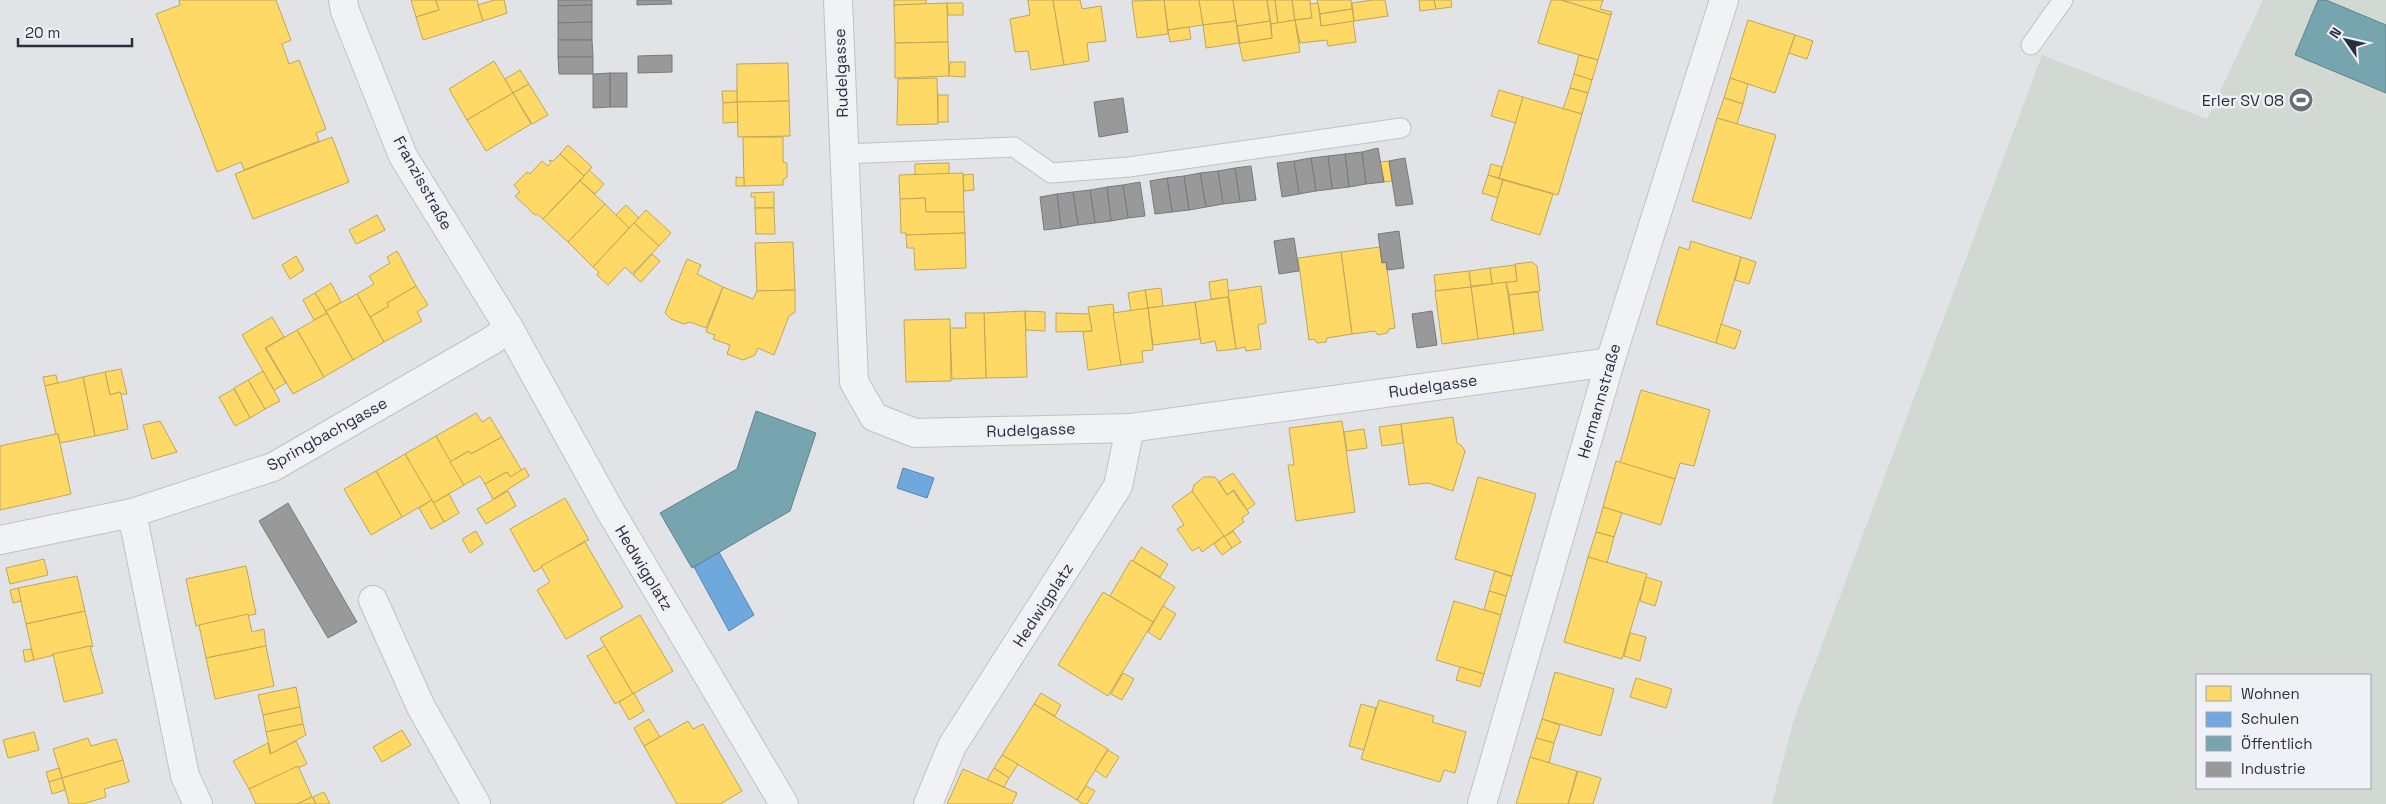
<svg xmlns="http://www.w3.org/2000/svg" width="2386" height="804" viewBox="0 0 2386 804" font-family="'Space Grotesk',sans-serif">
<style>
.green{fill:#d2d9d2;fill-rule:evenodd}
.homes{fill:#ffd966;stroke:#bfa65a}
.schools{fill:#6fa8dc;stroke:#5a84ad}
.public{fill:#76a5af;stroke:#5f828d}
.industry{fill:#999;stroke:#78797e}
.lines{fill:none;stroke-linecap:round;stroke-linejoin:round}
.lane-casing{stroke:#c0c1c4;stroke-width:21}
.street-casing{stroke:#c0c1c4;stroke-width:30}
.lane{stroke:#f1f2f4;stroke-width:19}
.street{stroke:#f1f2f4;stroke-width:28}
.labels{text-anchor:middle;dominant-baseline:central;stroke-width:5;stroke-linejoin:round;paint-order:stroke}
.street-label{font-size:16px;fill:#2a2f3f;stroke:#f0f1f6}
.poi-label{font-size:16px;fill:#2a2f3f;stroke:#f0f1f6;text-anchor:end}
</style>
<rect width="100%" height="100%" fill="#e2e3e6"/>
<!-- green -->
<path class="green" d="M2263,0H2386V804H1772L1793,722L2042,55L2207,119ZM2197,675H2370V788H2197Z"/>
<!-- homes -->
<g class="homes">
<polygon points="179,0 276,0 291,40 282,44 289,64 299,60 326,129 316,133 319,141 244,170 241,162 217,172 156,14 180,5"/>
<polygon points="411,0 436,0 439,10 416,17"/>
<polygon points="436,0 477,0 483,21 423,40 416,17 439,10"/>
<polygon points="494,0 504,0 507,13 483,21 478,5"/>
<polygon points="894,0 926,0 926,4 894,5"/>
<polygon points="1028,0 1053,0 1064,65 1031,70 1028,51 1015,52 1010,19 1030,15"/>
<polygon points="1053,0 1080,0 1082,9 1101,6 1106,41 1087,43 1089,61 1064,65"/>
<polygon points="1164,0 1199,0 1203,25 1168,30"/>
<polygon points="1164,0 1168,34 1137,38 1132,1"/>
<polygon points="1199,0 1233,0 1236,21 1203,25"/>
<polygon points="1233,0 1267,0 1270,21 1237,26"/>
<polygon points="1267,0 1275,0 1278,23 1271,24"/>
<polygon points="1275,0 1292,0 1295,20 1278,23"/>
<polygon points="1292,0 1310,0 1312,18 1295,20"/>
<polygon points="1317,0 1351,0 1352,9 1320,14"/>
<polygon points="1373,0 1385,0 1388,16 1354,21 1352,3"/>
<polygon points="1419,0 1434,0 1436,9 1420,11"/>
<polygon points="1434,0 1451,0 1452,7 1436,9"/>
<polygon points="1551,0 1561,0 1611,15 1598,60 1538,43"/>
<polygon points="1561,0 1603,0 1600,9 1612,12 1611,15"/>
<polygon points="947,3 948,42 895,43 894,5"/>
<polygon points="947,3 963,3 963,15 948,15"/>
<polygon points="1318,3 1321,26 1353,21 1356,42 1328,46 1327,40 1300,43 1295,20 1312,18 1310,4"/>
<polygon points="1352,9 1354,21 1321,26 1320,14"/>
<polygon points="1295,20 1300,52 1243,61 1239,43 1272,38 1271,24"/>
<polygon points="1748,20 1795,35 1775,93 1730,78"/>
<polygon points="1236,21 1239,43 1206,48 1203,25"/>
<polygon points="1270,21 1272,38 1240,43 1237,26"/>
<polygon points="1189,27 1191,39 1170,42 1168,30"/>
<polygon points="1795,35 1813,41 1807,59 1789,53"/>
<polygon points="948,42 949,76 895,78 895,43"/>
<polygon points="1579,55 1598,60 1592,80 1574,74"/>
<polygon points="494,61 513,93 467,120 449,89"/>
<polygon points="950,62 965,62 965,77 949,76"/>
<polygon points="788,63 789,101 737,102 737,64"/>
<polygon points="520,70 529,84 513,93 505,79"/>
<polygon points="1574,74 1592,80 1588,93 1570,88"/>
<polygon points="937,78 938,124 897,125 898,79"/>
<polygon points="1730,78 1748,84 1743,104 1724,98"/>
<polygon points="529,84 548,115 532,124 513,93"/>
<polygon points="1570,88 1588,93 1582,114 1563,109"/>
<polygon points="1499,90 1523,97 1516,123 1491,116"/>
<polygon points="722,91 737,91 737,102 723,103"/>
<polygon points="513,93 531,124 486,151 467,120"/>
<rect x="938" y="95" width="10" height="27"/>
<polygon points="1523,97 1582,114 1558,195 1499,178"/>
<polygon points="1724,98 1743,104 1737,124 1717,118"/>
<polygon points="789,101 790,136 738,137 737,102"/>
<polygon points="737,102 738,122 723,123 723,103"/>
<polygon points="1717,118 1776,135 1751,219 1692,201"/>
<polygon points="332,137 349,182 253,219 235,174"/>
<polygon points="743,137 783,137 783,162 787,163 787,177 783,180 783,185 744,186"/>
<polygon points="568,145 592,167 584,176 560,154"/>
<polygon points="560,154 584,176 543,219 537,214 535,215 515,196 520,192 514,185 527,172 530,174 542,161 548,166 551,163 549,160 553,161"/>
<polygon points="1389,161 1392,181 1384,182 1380,162"/>
<polygon points="949,163 949,174 915,175 915,164"/>
<polygon points="1491,164 1502,167 1499,178 1488,175"/>
<polygon points="589,170 604,184 595,194 580,181"/>
<polygon points="963,173 964,212 926,212 925,198 900,199 899,175"/>
<polygon points="973,174 974,190 964,191 963,175"/>
<polygon points="1488,175 1503,180 1498,198 1482,193"/>
<polygon points="736,177 744,178 744,186 736,186"/>
<polygon points="1503,180 1553,194 1540,235 1491,220"/>
<polygon points="580,181 605,204 568,242 543,219"/>
<polygon points="774,192 774,208 755,208 755,197 751,197 751,193"/>
<polygon points="925,198 926,212 964,212 965,233 906,235 906,233 901,233 900,199"/>
<polygon points="605,204 629,228 593,267 568,242"/>
<polygon points="626,205 639,218 629,228 616,215"/>
<polygon points="755,208 774,208 775,234 756,234"/>
<polygon points="646,210 671,233 659,246 634,223"/>
<polygon points="377,215 385,230 356,244 349,230"/>
<polygon points="634,223 659,246 632,274 625,267 608,285 597,275 599,272 593,267"/>
<polygon points="965,233 966,268 915,270 914,248 907,248 906,235"/>
<polygon points="1691,241 1741,257 1716,343 1656,324 1679,247 1689,250"/>
<polygon points="793,242 795,290 757,291 755,243"/>
<polygon points="1380,247 1382,263 1386,262 1395,328 1389,329 1387,333 1378,335 1375,331 1352,334 1341,252"/>
<polygon points="397,251 416,286 387,303 389,306 370,317 357,294 374,284 369,276 390,263 387,257"/>
<polygon points="1341,252 1352,334 1327,338 1326,342 1317,343 1314,339 1309,340 1298,258"/>
<polygon points="652,254 660,261 641,282 633,275"/>
<polygon points="296,256 304,270 290,279 282,265"/>
<polygon points="1741,257 1756,262 1749,284 1735,280"/>
<polygon points="687,259 701,265 697,274 723,287 706,328 690,322 684,324 671,319 665,313"/>
<polygon points="1532,262 1537,266 1540,291 1509,295 1506,282 1517,281 1515,264"/>
<polygon points="1515,265 1517,281 1492,284 1490,268"/>
<polygon points="1490,268 1492,284 1471,286 1469,271"/>
<polygon points="1469,271 1471,287 1436,291 1434,275"/>
<polygon points="1227,279 1229,297 1211,299 1209,282"/>
<polygon points="1506,282 1514,334 1478,339 1471,287"/>
<polygon points="331,283 341,302 326,311 315,293"/>
<polygon points="416,286 428,305 417,312 422,321 384,342 370,317 389,306 387,303"/>
<polygon points="1261,286 1266,323 1258,325 1261,349 1246,351 1245,347 1236,349 1228,291"/>
<polygon points="723,287 753,299 757,291 795,290 795,312 789,316 774,355 758,348 755,355 743,360 727,354 730,345 713,339 715,335 706,332"/>
<polygon points="1471,287 1478,339 1442,344 1435,291"/>
<polygon points="1161,288 1163,306 1148,308 1145,290"/>
<polygon points="1145,290 1148,308 1131,311 1128,293"/>
<polygon points="1538,292 1543,330 1514,334 1509,295"/>
<polygon points="315,293 327,313 314,320 303,300"/>
<polygon points="357,294 384,342 353,360 326,311"/>
<polygon points="1228,297 1236,349 1217,351 1215,341 1201,344 1195,302"/>
<polygon points="1195,302 1200,339 1153,345 1148,308"/>
<polygon points="1113,304 1121,365 1088,370 1083,332 1092,331 1088,307"/>
<polygon points="1148,308 1153,350 1142,351 1143,362 1121,365 1113,313"/>
<polygon points="1025,311 1027,377 986,378 984,313"/>
<polygon points="1025,311 1045,312 1045,331 1026,330"/>
<polygon points="327,313 353,360 324,377 297,330"/>
<polygon points="965,313 984,313 986,378 952,379 950,328 966,328"/>
<polygon points="1056,313 1089,314 1092,331 1056,332"/>
<polygon points="272,317 284,337 265,348 286,383 274,390 242,335"/>
<polygon points="950,319 951,381 906,382 904,320"/>
<polygon points="1721,324 1741,331 1735,349 1716,343"/>
<polygon points="297,330 324,377 293,394 266,348"/>
<polygon points="121,369 127,394 121,394 120,392 110,395 105,372"/>
<polygon points="263,371 280,401 265,409 248,380"/>
<polygon points="105,372 110,395 120,392 121,394 128,429 95,436 83,377"/>
<polygon points="56,375 58,383 45,386 43,377"/>
<polygon points="83,377 95,436 60,443 58,434 56,434 45,386"/>
<polygon points="248,380 265,409 250,418 234,388"/>
<polygon points="234,389 250,418 235,426 219,397"/>
<polygon points="1641,390 1710,410 1694,466 1680,463 1675,479 1620,463"/>
<polygon points="476,413 482,422 490,417 502,437 471,454 469,451 450,462 436,436"/>
<polygon points="1453,417 1457,443 1462,446 1465,451 1453,491 1428,483 1409,485 1401,424"/>
<polygon points="160,421 177,452 152,459 143,425"/>
<polygon points="1342,421 1355,512 1296,521 1288,465 1294,465 1289,428"/>
<polygon points="1401,424 1403,443 1382,446 1379,427"/>
<polygon points="1364,429 1367,448 1347,451 1344,432"/>
<polygon points="56,434 58,434 71,494 0,510 0,446"/>
<polygon points="436,436 464,485 433,503 405,454"/>
<polygon points="502,437 522,471 510,477 507,472 485,484 480,476 464,485 450,462 469,451 471,454"/>
<polygon points="405,454 432,500 402,517 376,471"/>
<polygon points="1616,461 1675,479 1661,525 1603,507"/>
<polygon points="525,468 529,476 493,499 485,484 507,472 510,477"/>
<polygon points="376,471 402,517 371,535 344,489"/>
<polygon points="1233,473 1255,504 1247,510 1234,490 1227,495 1219,482"/>
<polygon points="1204,477 1215,477 1227,495 1233,491 1249,513 1242,518 1244,522 1224,537 1192,491 1194,485"/>
<polygon points="1478,477 1536,494 1512,576 1455,559"/>
<polygon points="508,491 516,506 486,524 477,509"/>
<polygon points="1192,491 1224,536 1202,552 1199,547 1192,551 1177,529 1184,525 1172,506"/>
<polygon points="449,494 459,513 444,522 433,503"/>
<polygon points="565,498 589,540 585,541 534,572 510,529"/>
<polygon points="432,500 444,522 431,529 419,508"/>
<polygon points="1603,507 1622,513 1614,537 1596,532"/>
<polygon points="476,531 483,544 470,553 462,539"/>
<polygon points="1233,531 1241,542 1232,548 1224,537"/>
<polygon points="1596,532 1614,537 1607,563 1588,557"/>
<polygon points="1224,536 1232,548 1222,555 1214,544"/>
<polygon points="585,542 623,607 566,639 537,590 550,582 541,566"/>
<polygon points="1141,547 1168,564 1160,577 1133,561"/>
<polygon points="1588,557 1647,574 1622,659 1564,642"/>
<polygon points="44,559 48,575 10,584 6,568"/>
<polygon points="1131,560 1175,587 1153,622 1110,596"/>
<polygon points="246,566 256,614 196,626 186,579"/>
<polygon points="1495,571 1512,577 1506,596 1489,591"/>
<polygon points="77,576 85,611 26,624 18,588"/>
<polygon points="1646,577 1662,582 1655,606 1640,601"/>
<polygon points="18,588 21,601 13,603 10,590"/>
<polygon points="1489,591 1506,596 1501,615 1484,610"/>
<polygon points="1103,592 1153,622 1108,696 1058,665"/>
<polygon points="1454,601 1501,615 1484,674 1436,660"/>
<polygon points="1163,606 1176,614 1160,640 1148,632"/>
<polygon points="85,611 93,647 90,646 34,660 26,624"/>
<polygon points="248,614 252,632 264,629 266,646 206,658 199,625"/>
<polygon points="640,615 673,671 633,694 600,638"/>
<polygon points="1630,633 1646,637 1640,661 1624,656"/>
<polygon points="90,646 103,693 64,702 53,654"/>
<polygon points="266,646 274,686 215,699 206,658"/>
<polygon points="605,646 633,694 615,704 587,656"/>
<polygon points="31,649 34,660 25,662 23,650"/>
<polygon points="1460,667 1484,674 1480,687 1456,680"/>
<polygon points="1555,672 1614,689 1601,736 1542,719"/>
<polygon points="1123,673 1134,679 1122,700 1111,694"/>
<polygon points="1636,678 1672,689 1666,708 1630,697"/>
<polygon points="296,687 300,707 263,715 258,695"/>
<polygon points="634,693 644,711 629,720 619,702"/>
<polygon points="1041,693 1061,705 1055,716 1034,704"/>
<polygon points="1379,700 1434,716 1432,722 1466,732 1455,773 1444,770 1440,782 1361,759"/>
<polygon points="1034,704 1108,749 1077,800 1002,755"/>
<polygon points="1361,704 1376,708 1364,750 1349,746"/>
<polygon points="300,707 303,724 266,732 263,715"/>
<polygon points="649,719 660,737 644,746 634,728"/>
<polygon points="1542,719 1560,725 1554,743 1536,738"/>
<polygon points="688,721 693,729 703,724 742,791 720,804 677,804 644,746"/>
<polygon points="303,724 306,735 271,754 266,732"/>
<polygon points="402,730 411,745 382,762 373,747"/>
<polygon points="34,732 39,750 8,758 3,740"/>
<polygon points="88,738 91,746 116,739 123,760 62,778 53,749"/>
<polygon points="1536,738 1554,743 1549,763 1530,757"/>
<polygon points="296,741 307,764 249,789 233,761 268,743 270,754"/>
<polygon points="1108,750 1119,757 1106,778 1095,770"/>
<polygon points="1002,755 1018,764 1009,778 994,768"/>
<polygon points="1530,757 1577,771 1568,804 1516,804"/>
<polygon points="123,760 129,782 104,789 106,797 83,804 69,804 62,778"/>
<polygon points="298,766 312,797 297,804 256,804 249,789"/>
<polygon points="59,768 62,778 49,782 46,772"/>
<polygon points="994,768 1009,778 1004,787 987,780"/>
<polygon points="963,769 1017,793 1012,804 947,804"/>
<polygon points="1578,771 1601,778 1593,804 1568,804"/>
<polygon points="62,778 65,790 52,794 49,782"/>
<polygon points="1086,786 1095,791 1087,804 1083,804 1077,800"/>
<polygon points="324,792 330,804 316,804 313,797"/>
<polygon points="312,797 316,804 297,804"/>
</g>
<!-- schools -->
<g class="schools">
<polygon points="903,468 934,478 927,498 897,488"/>
<polygon points="719,552 754,615 729,631 694,567"/>
</g>
<!-- public -->
<g class="public">
<polygon points="2318,0 2326,0 2386,25 2386,93 2295,55"/>
<polygon points="756,411 816,433 790,511 692,568 660,513 737,469"/>
</g>
<!-- industry -->
<g class="industry">
<polygon points="558,0 592,0 592,5 558,6"/>
<polygon points="637,0 671,0 672,4 637,5"/>
<polygon points="592,5 592,22 558,23 558,6"/>
<polygon points="592,22 592,40 558,40 558,23"/>
<polygon points="558,40 592,40 593,57 558,57"/>
<polygon points="672,55 672,72 638,73 638,56"/>
<polygon points="558,57 593,57 593,74 559,74"/>
<rect x="610" y="73" width="17" height="34"/>
<polygon points="610,73 610,107 593,108 593,74"/>
<polygon points="1123,98 1128,132 1099,137 1094,102"/>
<polygon points="1378,148 1384,182 1366,184 1362,152"/>
<polygon points="1362,152 1366,184 1349,187 1345,154"/>
<polygon points="1345,154 1349,187 1332,189 1328,156"/>
<polygon points="1328,156 1332,189 1316,191 1311,158"/>
<polygon points="1311,158 1316,191 1299,194 1294,161"/>
<polygon points="1405,158 1413,204 1396,206 1389,161"/>
<polygon points="1294,161 1299,194 1282,197 1277,163"/>
<polygon points="1251,166 1256,200 1240,202 1235,168"/>
<polygon points="1235,168 1240,202 1223,204 1218,171"/>
<polygon points="1218,171 1223,204 1206,207 1200,173"/>
<polygon points="1200,173 1206,207 1189,210 1184,176"/>
<polygon points="1184,176 1189,210 1172,212 1167,178"/>
<polygon points="1167,178 1172,212 1155,214 1150,181"/>
<polygon points="1140,182 1145,216 1128,218 1123,185"/>
<polygon points="1123,185 1128,218 1111,221 1107,187"/>
<polygon points="1107,187 1111,221 1095,223 1090,190"/>
<polygon points="1090,190 1095,223 1078,225 1073,192"/>
<polygon points="1073,192 1078,225 1061,228 1057,194"/>
<polygon points="1057,194 1061,228 1044,230 1040,197"/>
<polygon points="1399,231 1404,268 1387,270 1386,262 1382,263 1378,234"/>
<polygon points="1294,238 1299,271 1279,274 1274,241"/>
<polygon points="1432,311 1437,345 1417,348 1412,314"/>
<polygon points="288,503 357,622 328,638 259,521"/>
</g>
<g class="lines">
<defs>
<g id="lane">
<polyline points="2031,45 2063,0"/>
<polyline points="844,154 1014,147 1051,173 1129,167 1401,128"/>
</g>
<g id="street">
<polyline points="343,0 345,11 403,156 509,328 608,507 784,804"/>
<polyline points="838,0 854,382 874,417 915,433 1130,428 1610,362"/>
<polyline points="132,513 185,776 198,804"/>
<polyline points="0,540 132,513 273,467 491,341 509,328"/>
<polyline points="373,600 421,707 476,804"/>
<polyline points="928,804 952,746 1118,486 1130,428"/>
<polyline points="1482,804 1610,362 1724,0"/>
</g>
</defs>
<!-- lane casing -->
<use href="#lane" class="lane-casing"/>
<!-- street casing -->
<use href="#street" class="street-casing"/>
<!-- lane -->
<use href="#lane" class="lane"/>
<!-- street -->
<use href="#street" class="street"/>
</g>
<!-- icons -->
<defs>
<symbol id="stadium-disc" viewBox="-11 -11 22 22"><circle r="9.5" fill="#6a6e79" stroke="#f0f1f6"/><path d="M0-5a6.5 5 0 1 0 0 10a6.5 5 0 1 0 0-10ZM-3.5-1.8h7v3.6h-7Z" fill="#fff"/></symbol>
</defs>
<g fill-rule="evenodd">
<use href="#stadium-disc" x="2287" y="86" width="28" height="28"/>
</g>
<g class="labels">
<!-- street labels -->
<g class="street-label">
<text transform="translate(841 73) rotate(-92)">Rudelgasse</text>
<text transform="translate(423 183) rotate(61)">Franzisstraße</text>
<text transform="translate(1433 386) rotate(-8)">Rudelgasse</text>
<text transform="translate(1599 401) rotate(-74)">Hermannstraße</text>
<text transform="translate(1031 430) rotate(-2)">Rudelgasse</text>
<text transform="translate(327 434) rotate(-29)">Springbachgasse</text>
<text transform="translate(644 568) rotate(59)">Hedwigplatz</text>
<text transform="translate(1043 605) rotate(-57)">Hedwigplatz</text>
</g>
<!-- poi labels -->
<g class="poi-label">
<text x="2284" y="100">Erler SV 08</text>
</g>
</g>
<!-- legend -->
<rect x="2196" y="674" width="175" height="115" fill="#f0f1f6" stroke="#a1a3ad"/>
<rect x="2206" y="686" width="25" height="15" fill="#ffd966" stroke="#a1a3ad"/>
<text x="2241" y="699" font-size="15" fill="#2a2f3f">Wohnen</text>
<rect x="2206" y="712" width="25" height="15" fill="#6fa8dc" stroke="#a1a3ad"/>
<text x="2241" y="724" font-size="15" fill="#2a2f3f">Schulen</text>
<rect x="2206" y="736" width="25" height="15" fill="#76a5af" stroke="#a1a3ad"/>
<text x="2241" y="749" font-size="15" fill="#2a2f3f">Öffentlich</text>
<rect x="2206" y="762" width="25" height="15" fill="#999999" stroke="#a1a3ad"/>
<text x="2241" y="774" font-size="15" fill="#2a2f3f">Industrie</text>
<!-- north arrow -->
<g transform="translate(2346 40) rotate(304)" stroke="#f0f1f6" stroke-width="4" paint-order="stroke">
<path d="M0-4L9 19L0 12L-9 19Z" fill="#2a2f3f"/>
<text y="-8" font-size="14" font-weight="bold" text-anchor="middle" fill="#2a2f3f">N</text>
</g>
<!-- scale -->
<path d="M18 38v8h114v-8" fill="none" stroke="#2a2f3f" stroke-width="2.5"/>
<text x="25" y="38" font-size="15" fill="#2a2f3f" stroke="#f0f1f6" stroke-width="4" paint-order="stroke">20 m</text>
</svg>
